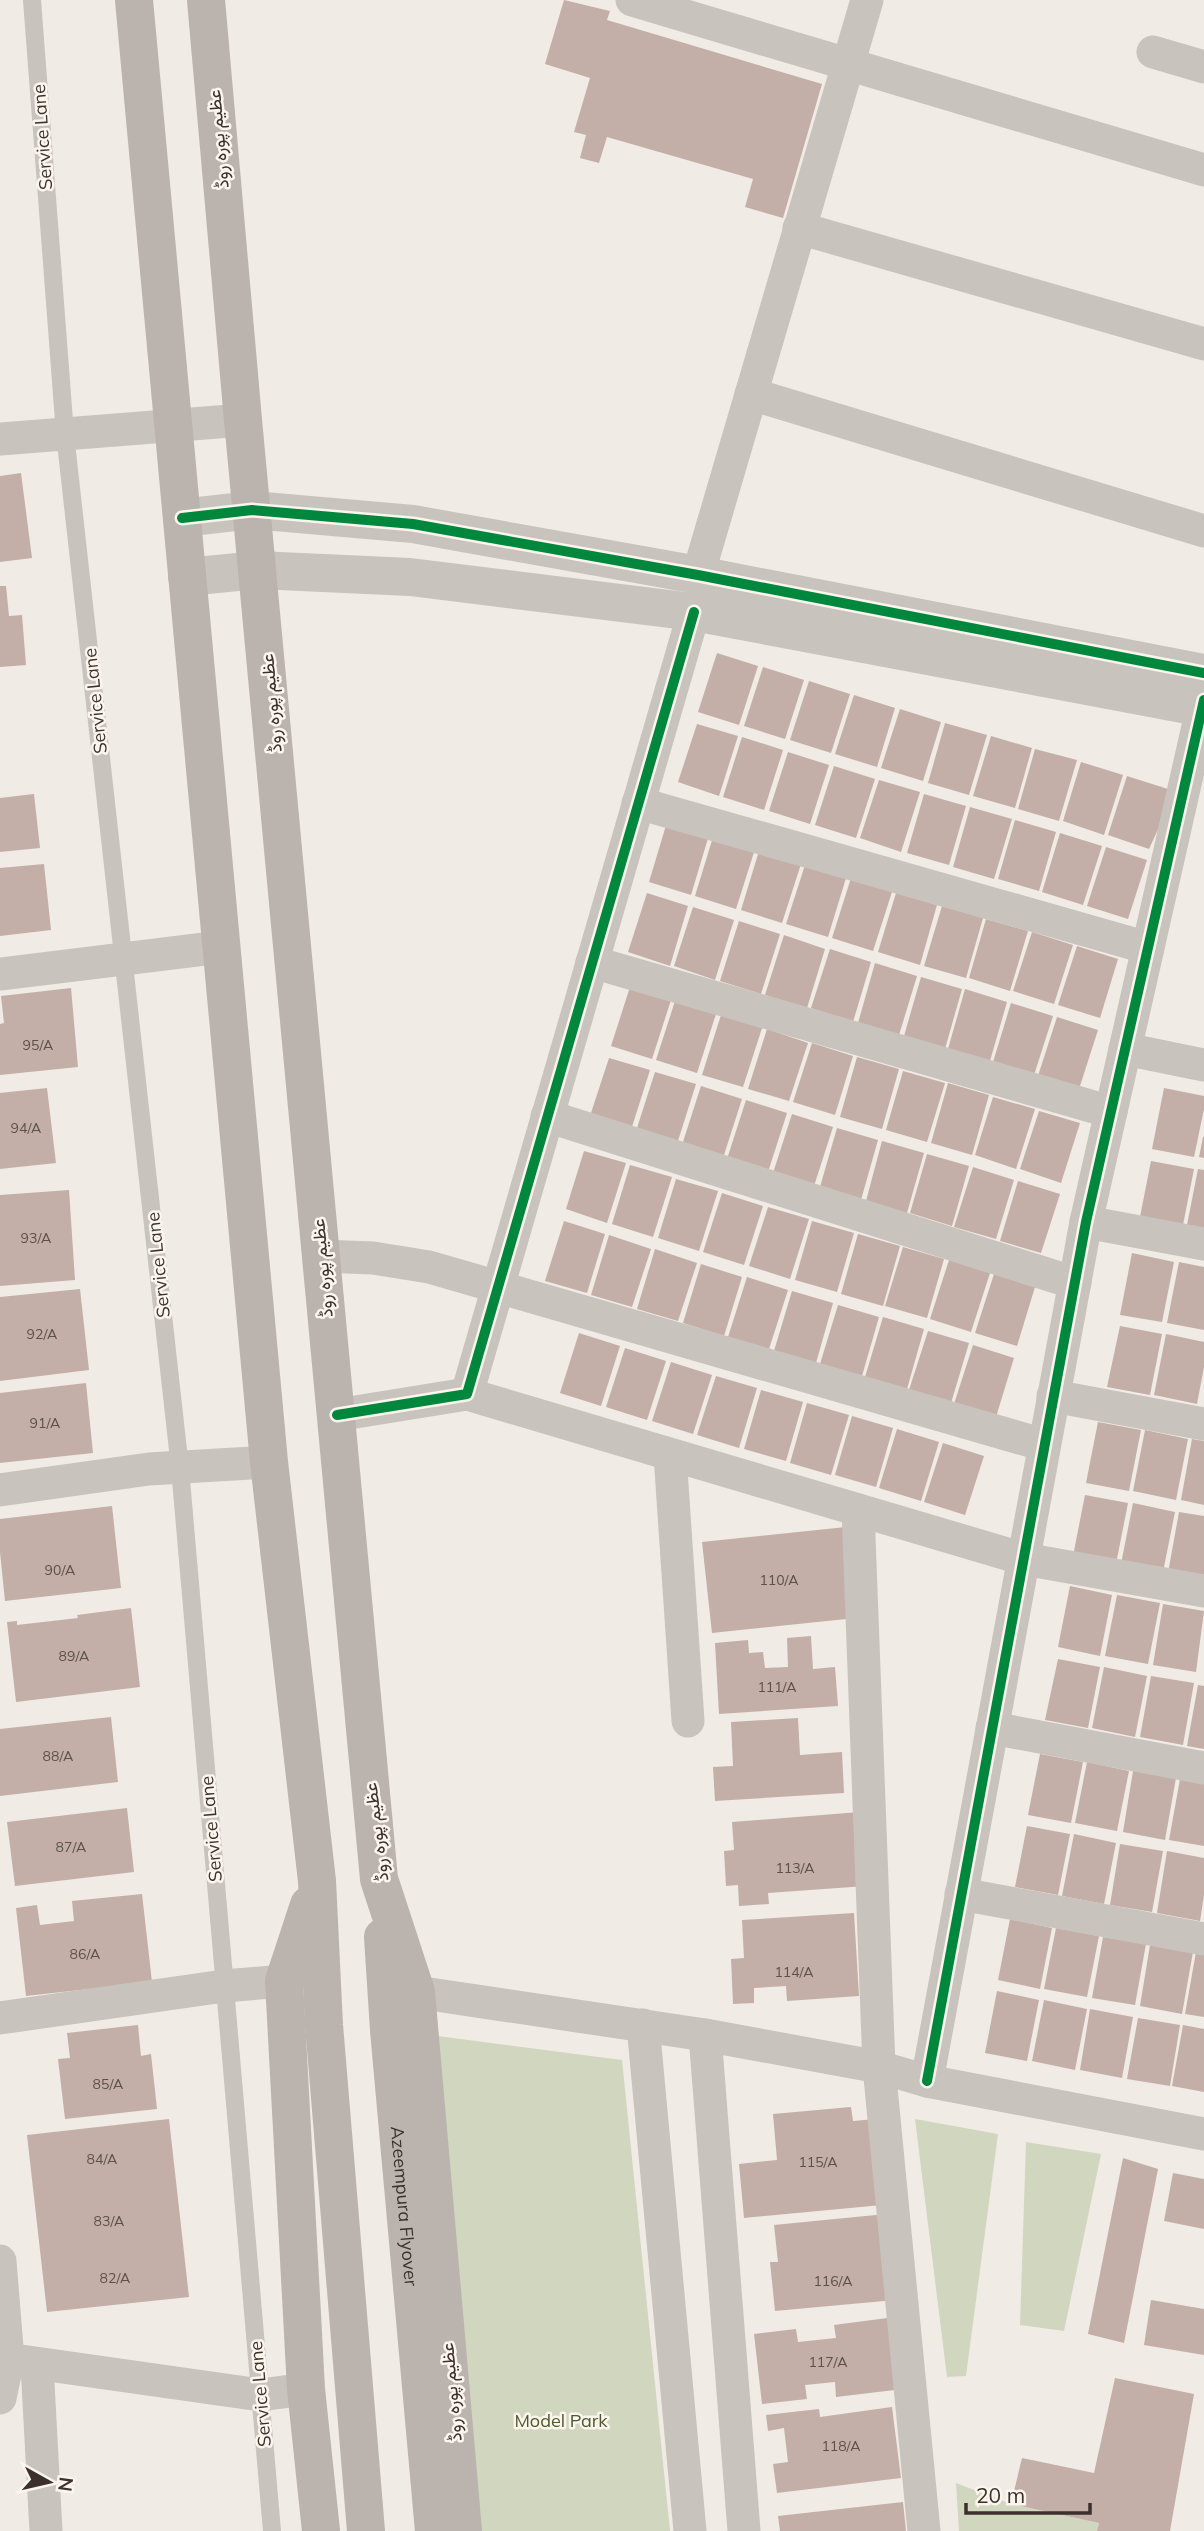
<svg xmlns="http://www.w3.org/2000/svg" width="1204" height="2531" viewBox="0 0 1204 2531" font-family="Mulish,Vazirmatn,sans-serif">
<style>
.green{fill:#d1d6bf}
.building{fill:#c3afa7}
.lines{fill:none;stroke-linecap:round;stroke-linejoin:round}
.service{stroke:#c9c3be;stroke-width:18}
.minor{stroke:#c9c3be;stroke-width:33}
.tertiary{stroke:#c9c3be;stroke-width:38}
.secondary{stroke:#bab3ae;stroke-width:38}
.cycleway-casing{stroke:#fbf5ee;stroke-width:15}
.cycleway{stroke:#00873e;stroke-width:10}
.labels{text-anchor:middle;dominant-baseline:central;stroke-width:5;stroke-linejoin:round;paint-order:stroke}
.number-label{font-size:14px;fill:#5d504a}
.street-label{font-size:18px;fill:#3b302b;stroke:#fbf5ee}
.park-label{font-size:18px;fill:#4a5a2e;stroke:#fbf5ee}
</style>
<rect width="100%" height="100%" fill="#f0ebe5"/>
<!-- green -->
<g class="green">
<polygon points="430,2035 622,2060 670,2531 472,2531"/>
<polygon points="915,2119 998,2134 966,2376 947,2377"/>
<polygon points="1026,2142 1101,2154 1064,2331 1020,2325"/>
<polygon points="956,2483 1011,2504 1099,2523 1097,2531 959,2531"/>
</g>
<!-- building -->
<g class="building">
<polygon points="564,0 610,11 607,20 822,84 783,218 745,207 753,179 607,137 599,163 580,158 586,135 574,132 590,78 545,64"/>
<polygon points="21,473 32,558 0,562 0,476"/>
<polygon points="0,586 6,586 9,616 22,615 26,665 0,667"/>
<polygon points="717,653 758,666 739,725 698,712"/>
<polygon points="763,667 804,680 785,739 744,726"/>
<polygon points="809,681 850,694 831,753 790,740"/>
<polygon points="854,695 895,708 877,767 835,754"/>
<polygon points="900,709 941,722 923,781 881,768"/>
<polygon points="945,723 987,735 969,795 928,783"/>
<polygon points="697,724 738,736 719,796 678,782"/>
<polygon points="991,736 1032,748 1015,808 973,796"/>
<polygon points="742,737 783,750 764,810 723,797"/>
<polygon points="1035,749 1077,760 1059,821 1018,809"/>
<polygon points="788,752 829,765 810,824 769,811"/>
<polygon points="1081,762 1123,775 1104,835 1063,821"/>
<polygon points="834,766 875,779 856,838 815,825"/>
<polygon points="1127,776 1168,789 1160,825 1149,849 1108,835"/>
<polygon points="879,780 920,792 901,852 860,838"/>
<polygon points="34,794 40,848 0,852 0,798"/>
<polygon points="924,794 966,806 949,865 907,853"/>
<polygon points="970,807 1012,819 994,879 953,867"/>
<polygon points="1015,820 1056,832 1039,891 998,879"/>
<polygon points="667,822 709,835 691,895 649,882"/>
<polygon points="1060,833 1102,846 1083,905 1042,892"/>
<polygon points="713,837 755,849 736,909 695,896"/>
<polygon points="1106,847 1147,860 1128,919 1087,906"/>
<polygon points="759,851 801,864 782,923 741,910"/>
<polygon points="44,864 51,930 0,936 0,868"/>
<polygon points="805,865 846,878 828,937 786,924"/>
<polygon points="851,878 892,892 873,951 832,938"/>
<polygon points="647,893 688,906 670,966 628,952"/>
<polygon points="896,893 937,905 920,965 878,952"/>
<polygon points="942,906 983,918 966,978 924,966"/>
<polygon points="693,907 734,920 715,980 674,966"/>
<polygon points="986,919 1028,931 1010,991 969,978"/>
<polygon points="739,921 780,934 761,994 720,981"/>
<polygon points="1032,932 1073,945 1054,1004 1013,991"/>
<polygon points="784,935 825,949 807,1008 765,995"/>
<polygon points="1077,946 1118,959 1100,1018 1058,1005"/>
<polygon points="830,949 871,962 853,1022 811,1008"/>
<polygon points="875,963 917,976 899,1035 858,1023"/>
<polygon points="921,977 962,989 945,1049 904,1036"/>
<polygon points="630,987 671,1000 652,1059 611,1046"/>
<polygon points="71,988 78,1067 0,1075 0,1024 4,1023 1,996"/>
<polygon points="965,989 1007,1002 990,1061 948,1049"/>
<polygon points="675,1001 716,1014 697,1073 656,1060"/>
<polygon points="1011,1003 1053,1016 1034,1075 993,1062"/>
<polygon points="721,1015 762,1028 743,1087 702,1075"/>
<polygon points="1057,1017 1098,1030 1079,1089 1038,1076"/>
<polygon points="767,1029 808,1043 789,1101 748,1089"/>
<polygon points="812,1043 853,1056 835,1115 793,1102"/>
<polygon points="857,1057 899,1069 882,1129 840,1117"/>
<polygon points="609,1058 650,1070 631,1130 590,1116"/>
<polygon points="903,1071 945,1083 927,1142 886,1130"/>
<polygon points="655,1072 696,1084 677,1144 636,1131"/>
<polygon points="948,1083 989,1095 972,1155 931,1143"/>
<polygon points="701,1086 742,1099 723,1158 682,1145"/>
<polygon points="47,1088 56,1163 0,1169 0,1093"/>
<polygon points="1164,1088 1204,1096 1204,1109 1194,1157 1152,1149"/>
<polygon points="993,1097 1035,1109 1016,1169 975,1155"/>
<polygon points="746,1100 787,1113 768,1172 727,1159"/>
<polygon points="1039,1111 1080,1123 1061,1183 1020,1169"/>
<polygon points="792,1114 833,1127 814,1186 773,1173"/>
<polygon points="837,1128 878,1140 861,1200 820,1187"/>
<polygon points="1203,1137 1204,1137 1204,1158 1199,1157"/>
<polygon points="882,1141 924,1153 907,1213 866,1201"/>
<polygon points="584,1151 626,1163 607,1223 566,1209"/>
<polygon points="927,1154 969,1166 952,1226 910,1213"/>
<polygon points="1151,1161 1194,1169 1182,1230 1139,1222"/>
<polygon points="630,1165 672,1177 653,1237 612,1224"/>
<polygon points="973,1167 1014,1180 996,1239 954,1227"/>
<polygon points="1198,1169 1204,1170 1204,1234 1186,1230"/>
<polygon points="676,1179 718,1191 699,1251 658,1238"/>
<polygon points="1018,1181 1060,1194 1041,1253 1000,1241"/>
<polygon points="69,1190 75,1280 0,1286 0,1195"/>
<polygon points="722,1193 763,1206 744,1265 703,1252"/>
<polygon points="768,1207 809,1219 790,1279 749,1266"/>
<polygon points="564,1221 605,1234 587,1293 545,1281"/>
<polygon points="812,1221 854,1233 837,1292 795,1280"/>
<polygon points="858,1234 900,1246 883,1306 841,1294"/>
<polygon points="609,1235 651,1249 632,1307 591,1295"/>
<polygon points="903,1247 944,1259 927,1318 885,1306"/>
<polygon points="655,1249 697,1263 678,1321 637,1309"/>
<polygon points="1132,1253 1174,1262 1162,1322 1120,1315"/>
<polygon points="949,1260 990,1273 971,1332 930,1319"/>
<polygon points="1179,1262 1204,1267 1204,1330 1167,1323"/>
<polygon points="701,1264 742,1277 724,1336 683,1323"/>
<polygon points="994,1274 1035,1287 1017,1346 975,1333"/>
<polygon points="747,1277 788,1290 769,1349 728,1337"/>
<polygon points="80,1289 89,1370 0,1381 0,1297"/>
<polygon points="792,1291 833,1303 816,1363 774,1351"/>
<polygon points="838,1305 879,1317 862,1376 820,1364"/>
<polygon points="883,1317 924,1329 907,1389 865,1377"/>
<polygon points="1120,1326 1162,1334 1150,1395 1107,1387"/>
<polygon points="928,1331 969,1343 951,1403 909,1390"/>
<polygon points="579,1333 620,1346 601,1406 560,1393"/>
<polygon points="1166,1334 1204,1342 1204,1367 1197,1404 1154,1395"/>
<polygon points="973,1345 1014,1358 996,1417 954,1404"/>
<polygon points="625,1348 666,1361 647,1420 606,1407"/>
<polygon points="671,1362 712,1375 693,1434 652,1421"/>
<polygon points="716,1376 757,1388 739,1448 697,1435"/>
<polygon points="86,1383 93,1453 0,1463 0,1393"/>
<polygon points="761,1390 803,1402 786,1461 744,1449"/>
<polygon points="807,1403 849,1415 831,1475 790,1463"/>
<polygon points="852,1416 893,1428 876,1487 835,1475"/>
<polygon points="1098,1422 1141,1430 1129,1491 1086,1483"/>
<polygon points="897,1429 939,1442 921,1501 879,1488"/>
<polygon points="1145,1430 1188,1439 1176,1500 1133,1491"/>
<polygon points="1192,1439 1204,1441 1204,1505 1181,1500"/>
<polygon points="943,1443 984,1456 965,1515 924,1502"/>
<polygon points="1085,1495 1128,1503 1116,1564 1073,1556"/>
<polygon points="1133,1503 1175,1512 1163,1572 1121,1564"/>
<polygon points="112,1506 121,1588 5,1601 0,1552 0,1519"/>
<polygon points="1179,1512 1204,1516 1204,1580 1168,1573"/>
<polygon points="846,1527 856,1618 712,1633 702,1542"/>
<polygon points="1070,1586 1112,1595 1100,1656 1058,1647"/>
<polygon points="1117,1595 1160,1603 1148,1664 1105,1656"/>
<polygon points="1163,1604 1204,1611 1196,1672 1153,1665"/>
<polygon points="131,1608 140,1687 16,1702 7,1622 17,1621 17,1625 78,1618 77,1615"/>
<polygon points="811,1636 813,1669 835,1667 838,1706 719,1714 715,1643 748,1640 749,1653 763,1652 765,1668 788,1667 787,1638"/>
<polygon points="1058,1659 1100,1667 1088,1728 1045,1720"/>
<polygon points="1104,1667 1147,1676 1135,1737 1092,1728"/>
<polygon points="1151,1676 1194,1683 1183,1745 1140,1737"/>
<polygon points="1198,1685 1204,1686 1204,1749 1187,1746"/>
<polygon points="111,1717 118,1782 0,1796 0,1729"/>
<polygon points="798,1718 800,1755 842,1752 844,1793 715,1801 713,1767 733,1766 731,1722"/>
<polygon points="1040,1754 1083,1762 1071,1823 1028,1815"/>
<polygon points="1087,1762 1129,1771 1117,1831 1075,1823"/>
<polygon points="1133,1771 1176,1778 1165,1840 1123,1832"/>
<polygon points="1180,1779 1204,1783 1204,1846 1169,1840"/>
<polygon points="127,1808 134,1872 15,1886 7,1822"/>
<polygon points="860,1812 866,1886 768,1893 769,1904 739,1906 738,1885 726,1886 724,1851 734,1850 732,1822"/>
<polygon points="1027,1826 1070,1834 1058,1895 1015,1887"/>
<polygon points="1074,1834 1116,1843 1104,1904 1062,1896"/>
<polygon points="1120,1844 1163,1851 1152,1912 1110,1905"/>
<polygon points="1167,1851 1204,1858 1204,1895 1200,1921 1157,1913"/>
<polygon points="142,1894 152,1982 26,1996 16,1908 37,1905 40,1925 74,1921 72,1901"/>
<polygon points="854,1913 859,1996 787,2001 786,1986 754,1988 754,2003 733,2004 731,1959 744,1958 742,1920"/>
<polygon points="1010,1919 1052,1928 1040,1989 998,1980"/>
<polygon points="1056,1928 1099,1936 1087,1997 1044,1989"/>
<polygon points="1103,1937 1146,1944 1135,2005 1092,1998"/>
<polygon points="1150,1945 1193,1952 1182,2014 1140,2006"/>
<polygon points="1196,1952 1204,1954 1204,2017 1185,2014"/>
<polygon points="997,1991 1039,2000 1027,2061 985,2053"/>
<polygon points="1044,2000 1087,2009 1075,2070 1032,2061"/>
<polygon points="1090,2009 1133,2017 1122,2078 1080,2070"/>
<polygon points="1138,2018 1180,2025 1170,2086 1127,2079"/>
<polygon points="138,2025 141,2056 151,2054 157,2109 65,2119 58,2059 70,2058 67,2033"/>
<polygon points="1183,2025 1204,2029 1204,2092 1172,2086"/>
<polygon points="851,2107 853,2121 875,2119 882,2205 744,2218 739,2164 777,2160 773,2114"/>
<polygon points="169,2119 189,2297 47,2312 27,2135"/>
<polygon points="1123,2158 1158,2169 1124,2343 1088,2334"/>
<polygon points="1173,2173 1204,2179 1204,2229 1164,2221"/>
<polygon points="886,2214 895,2300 775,2311 770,2262 778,2262 774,2225"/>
<polygon points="1151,2300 1204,2309 1204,2355 1144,2345"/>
<polygon points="895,2317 903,2389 836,2397 835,2382 805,2385 807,2399 762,2404 754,2334 796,2329 798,2342 836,2338 834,2325"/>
<polygon points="1115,2378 1194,2394 1170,2531 1097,2531 1099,2523 1011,2504 1022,2458 1094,2473"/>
<polygon points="892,2407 901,2478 777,2493 773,2464 788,2462 784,2428 768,2431 766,2415 819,2409 820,2417"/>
<polygon points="903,2502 906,2531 780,2531 778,2516"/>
</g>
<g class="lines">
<!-- service -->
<polyline class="service" points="32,0 65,434 180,1468 272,2531"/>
<!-- minor -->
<g class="minor">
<polyline points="632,0 1204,170"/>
<polyline points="1153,52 1204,67"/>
<polyline points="799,228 1204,344"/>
<polyline points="751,394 1204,531"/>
<polyline points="0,439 243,420"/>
<polyline points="698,575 867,0"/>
<polyline points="638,803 1148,948"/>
<polyline points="592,962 1111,1112"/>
<polyline points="0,974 221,947"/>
<polyline points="1125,1049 1204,1065"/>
<polyline points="547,1116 1075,1283"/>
<polyline points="1086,1222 1204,1244"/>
<polyline points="321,1256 373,1258 429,1267 1044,1445"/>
<polyline points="467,1394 1024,1559 1204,1591"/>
<polyline points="1053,1396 1204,1424"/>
<polyline points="337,1415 467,1394 694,612"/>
<polyline points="670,1455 688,1721"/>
<polyline points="0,1490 149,1469 269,1462"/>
<polyline points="858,1510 879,2067 924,2531"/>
<polyline points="992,1728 1204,1768"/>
<polyline points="961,1894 1204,1939"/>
<polyline points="416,1992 705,2035 879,2067 927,2081 1204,2134"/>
<polyline points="0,2018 224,1986 284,1981"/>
<polyline points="643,2025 690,2531"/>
<polyline points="705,2035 744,2531"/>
<polyline points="927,2081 1086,1222 1204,700"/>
<polyline points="0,2261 8,2360 0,2398"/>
<polyline points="0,2358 260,2395 306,2389"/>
<polyline points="37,2365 46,2531"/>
</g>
<!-- tertiary -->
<g class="tertiary">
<polyline points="182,518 252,510 413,524 698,575 1204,673"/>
<polyline points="187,577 258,570 410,577 694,612 1204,708"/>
</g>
<!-- secondary -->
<g class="secondary">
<polyline points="134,0 269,1462 317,1881 324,2025 366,2531"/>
<polyline points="206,0 243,420 379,1879 416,1992 463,2531"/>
<polyline points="309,1905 284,1981 306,2389 321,2531"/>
<path id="s1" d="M383,1937L389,2030L434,2531"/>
</g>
<defs>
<g id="cycleway">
<polyline points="182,518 252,510 413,524 698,575 1204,673"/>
<polyline points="337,1415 467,1394 694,612"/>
<polyline points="927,2081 1086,1222 1204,700"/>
</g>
</defs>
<!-- cycleway casing -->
<use href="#cycleway" class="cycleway-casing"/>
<!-- cycleway -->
<use href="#cycleway" class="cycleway"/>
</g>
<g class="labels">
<!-- number labels -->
<g class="number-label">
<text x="38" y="1045">95/A</text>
<text x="26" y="1128">94/A</text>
<text x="36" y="1238">93/A</text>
<text x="42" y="1334">92/A</text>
<text x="45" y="1423">91/A</text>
<text x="60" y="1570">90/A</text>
<text x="779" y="1580">110/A</text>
<text x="74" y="1656">89/A</text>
<text x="777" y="1687">111/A</text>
<text x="58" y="1756">88/A</text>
<text x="71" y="1847">87/A</text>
<text x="795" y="1868">113/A</text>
<text x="85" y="1954">86/A</text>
<text x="794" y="1972">114/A</text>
<text x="108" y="2084">85/A</text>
<text x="102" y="2159">84/A</text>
<text x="818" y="2162">115/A</text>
<text x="109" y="2221">83/A</text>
<text x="115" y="2278">82/A</text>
<text x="833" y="2281">116/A</text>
<text x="828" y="2362">117/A</text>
<text x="841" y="2446">118/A</text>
</g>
<!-- street labels -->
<g class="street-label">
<text transform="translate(42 137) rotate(-94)">Service Lane</text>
<text transform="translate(218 139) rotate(-95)">عظیم پورہ روڈ</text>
<text transform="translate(95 701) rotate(-96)">Service Lane</text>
<text transform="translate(271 703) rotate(-95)">عظیم پورہ روڈ</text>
<text transform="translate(158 1265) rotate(-96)">Service Lane</text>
<text transform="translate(322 1268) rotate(-95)">عظیم پورہ روڈ</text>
<text transform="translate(211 1829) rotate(-95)">Service Lane</text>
<text transform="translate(376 1832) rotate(-97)">عظیم پورہ روڈ</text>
<text stroke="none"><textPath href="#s1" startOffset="270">Azeempura Flyover</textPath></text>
<text transform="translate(451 2392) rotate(-95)">عظیم پورہ روڈ</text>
<text transform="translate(260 2394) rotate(-95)">Service Lane</text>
</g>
<!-- park labels -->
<g class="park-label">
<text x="561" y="2420">Model Park</text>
</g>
</g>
<!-- north arrow -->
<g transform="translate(49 2482) rotate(98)" stroke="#fbf5ee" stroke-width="5" paint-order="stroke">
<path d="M0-5L12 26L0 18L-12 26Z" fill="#3b302b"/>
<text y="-10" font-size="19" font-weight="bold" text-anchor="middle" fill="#3b302b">N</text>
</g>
<!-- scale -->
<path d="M966 2503v10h124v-10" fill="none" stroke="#3b302b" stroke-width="3.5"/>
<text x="976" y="2503" font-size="21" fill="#3b302b" stroke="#fbf5ee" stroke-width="5" paint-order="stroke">20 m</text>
</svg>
